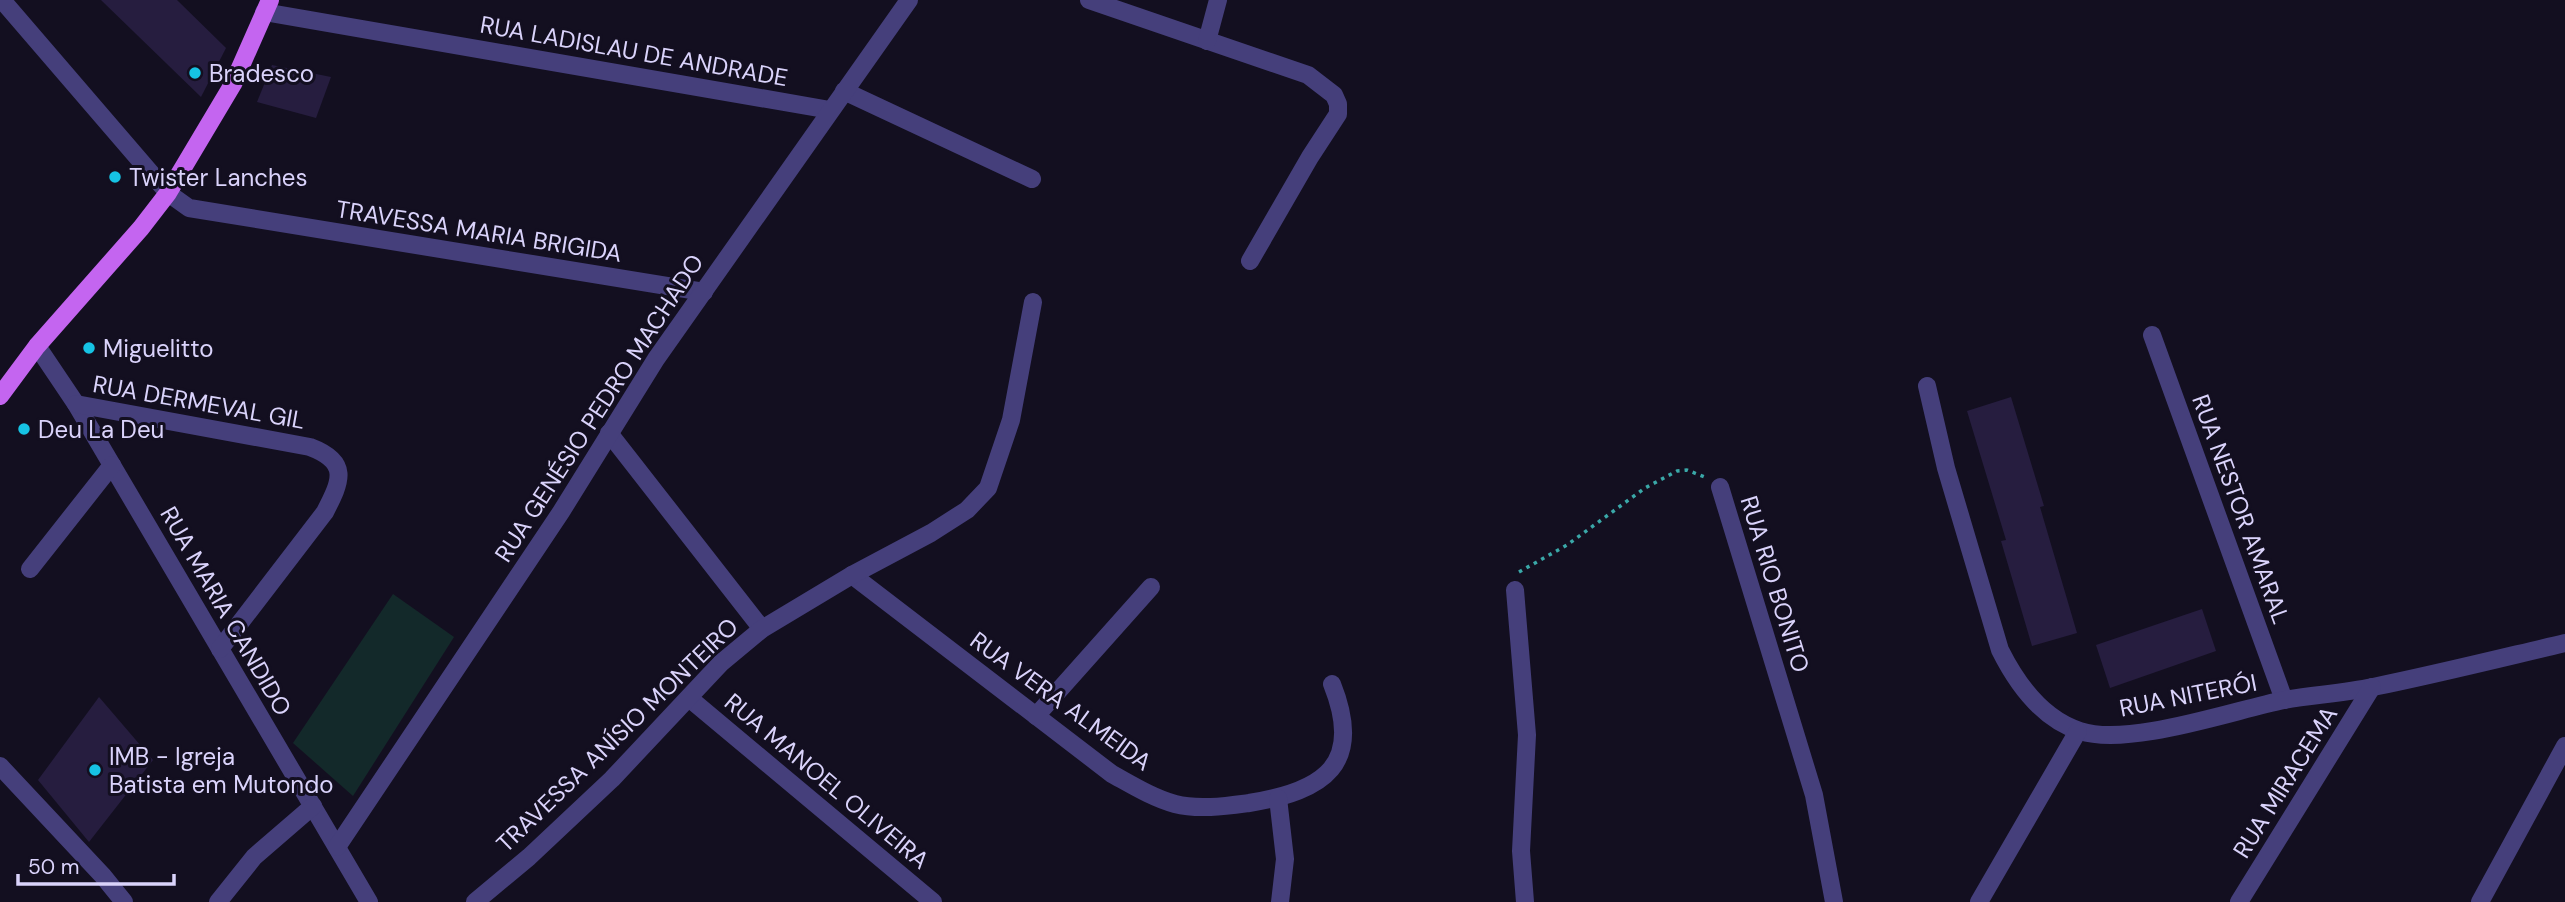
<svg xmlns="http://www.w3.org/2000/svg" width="2565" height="902" viewBox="0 0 2565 902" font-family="'DM Sans',sans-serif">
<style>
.green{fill:#13292a}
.building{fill:#261d3f}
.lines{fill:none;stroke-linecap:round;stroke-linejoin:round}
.path{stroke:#3aa8a8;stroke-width:3.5;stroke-dasharray:3.5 5;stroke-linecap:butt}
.minor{stroke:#453f7b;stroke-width:18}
.major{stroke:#c465f0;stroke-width:18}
.poi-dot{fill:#16c3e4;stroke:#130f20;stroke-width:2.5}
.labels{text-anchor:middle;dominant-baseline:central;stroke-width:6;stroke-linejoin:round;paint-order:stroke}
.street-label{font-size:24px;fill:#dad3fb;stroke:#130f20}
.poi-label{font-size:24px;fill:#dad3fb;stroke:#130f20;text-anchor:start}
</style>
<rect width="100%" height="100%" fill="#130f20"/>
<!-- green -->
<polygon class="green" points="393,594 454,637 353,796 293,743"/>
<!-- building -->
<g class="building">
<polygon points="101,0 177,0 226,48 201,97"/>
<polygon points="272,65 331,77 316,118 257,102"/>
<polygon points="2011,397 2044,506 2040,507 2077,633 2032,646 2001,541 2006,540 1967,411"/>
<polygon points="2202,609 2216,651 2110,688 2096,645"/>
<polygon points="99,697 153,760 89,842 38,780"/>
</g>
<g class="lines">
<!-- path -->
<polyline class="path" points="1519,572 1567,545 1645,488 1677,471 1687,470 1707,478"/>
<!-- minor -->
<g class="minor">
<polyline points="2,0 168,193 189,208 704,292"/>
<polyline points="1089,0 1308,75 1334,95 1338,104 1338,114 1310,157 1250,261"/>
<polyline points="264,12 830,110"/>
<polyline points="1207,41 1218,0"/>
<polyline points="844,91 1032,179"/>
<polyline points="2152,335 2284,700"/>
<polyline points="37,346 76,404 369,902"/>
<path d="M1927,386L1946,468L2000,650C2017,684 2042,719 2080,731C2129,747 2231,711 2284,700C2313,695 2344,693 2373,687C2437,674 2501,658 2565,643"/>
<path d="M76,404L310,447C350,462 341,481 325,512L220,649"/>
<polyline points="609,433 762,629"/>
<polyline points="1720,487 1814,795 1834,902"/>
<polyline points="30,569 112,465"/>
<path d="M852,575L1112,774C1132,785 1153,798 1175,804C1198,810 1226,806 1249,803C1325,791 1364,764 1332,684"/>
<polyline points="1515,590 1527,735 1521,851 1525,902"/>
<polyline points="689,698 933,902"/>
<polyline points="1036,716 1151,587"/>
<polyline points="0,766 103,876 124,902"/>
<polyline points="1278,798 1285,859 1280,902"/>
<polyline points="337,847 561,512 656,359 909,0"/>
<polyline points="218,902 254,857 313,806"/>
<polyline points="475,902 529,857 612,779 721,663 762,629 852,575 931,533 967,510 988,488 1011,420 1033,302"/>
<polyline points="1979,902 2078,731"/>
<polyline points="2239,902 2372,687"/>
<polyline points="2480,902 2565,746"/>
</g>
<!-- major -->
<polyline class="major" points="0,396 37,346 141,228 168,193 233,84 270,0"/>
</g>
<!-- markers -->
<g class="poi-dot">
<circle cx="195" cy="73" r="7"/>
<circle cx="115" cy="177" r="7"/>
<circle cx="89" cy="348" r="7"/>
<circle cx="24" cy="429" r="7"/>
<circle cx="95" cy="770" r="7"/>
</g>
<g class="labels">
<!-- street labels -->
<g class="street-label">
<text transform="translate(634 51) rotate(10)">RUA LADISLAU DE ANDRADE</text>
<text transform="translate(479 231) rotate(9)">TRAVESSA MARIA BRIGIDA</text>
<text transform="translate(199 402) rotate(10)">RUA DERMEVAL GIL</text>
<text transform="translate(599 408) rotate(-57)">RUA GENÉSIO PEDRO MACHADO</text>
<text transform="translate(2241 509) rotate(70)">RUA NESTOR AMARAL</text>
<text transform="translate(1775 584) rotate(73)">RUA RIO BONITO</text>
<text transform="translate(226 611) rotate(60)">RUA MARIA CANDIDO</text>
<text transform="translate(2188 695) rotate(-11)">RUA NITERÓI</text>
<text transform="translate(1061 701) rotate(36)">RUA VERA ALMEIDA</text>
<text transform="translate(617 735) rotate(-44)">TRAVESSA ANÍSIO MONTEIRO</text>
<text transform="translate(827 781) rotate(40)">RUA MANOEL OLIVEIRA</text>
<text transform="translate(2285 782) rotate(-58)">RUA MIRACEMA</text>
</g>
<!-- poi labels -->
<g class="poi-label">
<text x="209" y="73">Bradesco</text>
<text x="129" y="177">Twister Lanches</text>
<text x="103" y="348">Miguelitto</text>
<text x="38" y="429">Deu La Deu</text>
<text x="109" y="756">IMB - Igreja<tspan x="109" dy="28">Batista em Mutondo</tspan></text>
</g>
</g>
<!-- scale -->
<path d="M18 874v10h156v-10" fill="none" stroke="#dad3fb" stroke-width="3.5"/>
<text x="28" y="874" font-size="21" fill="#dad3fb" stroke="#130f20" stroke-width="5" paint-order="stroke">50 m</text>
</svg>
